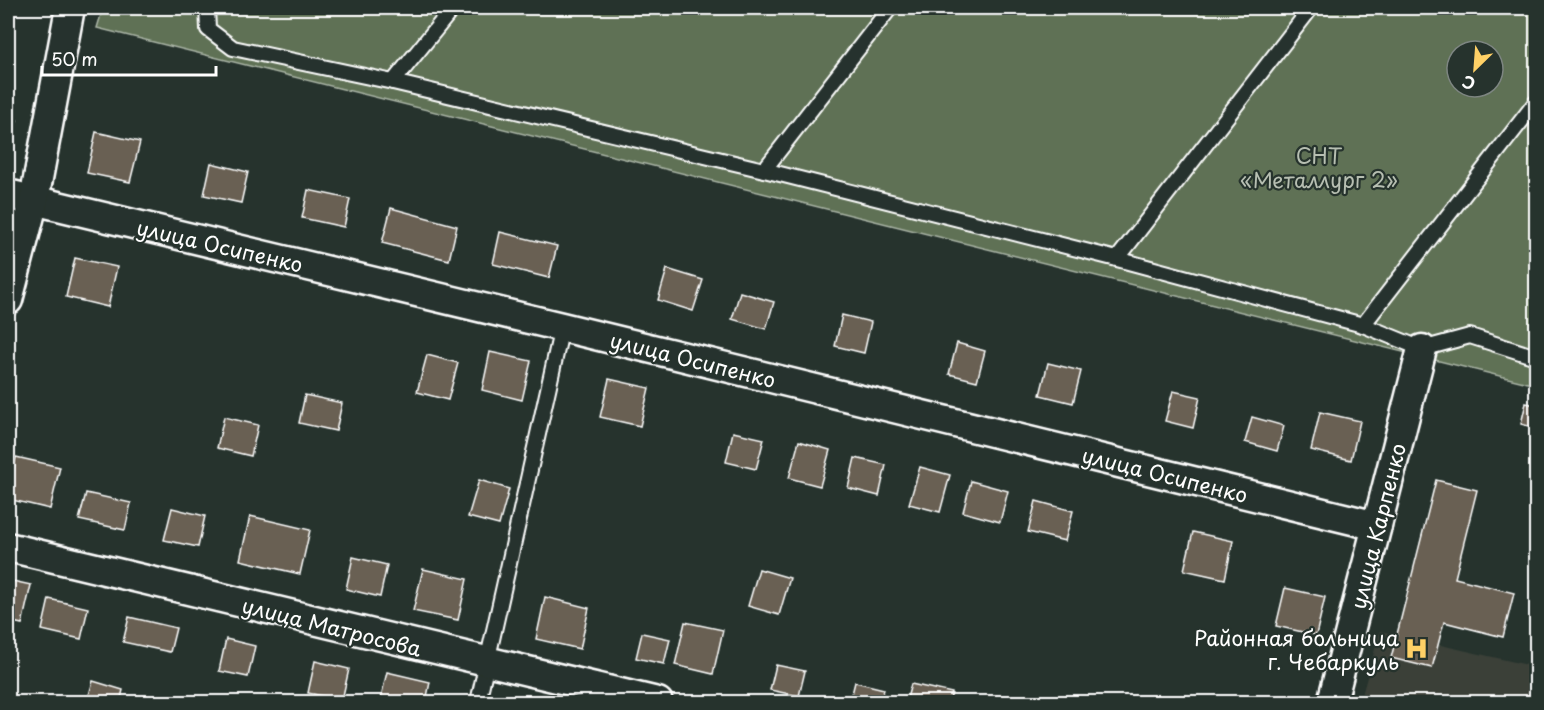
<svg xmlns="http://www.w3.org/2000/svg" width="1544" height="710" viewBox="0 0 1544 710" font-family="'Playpen Sans',sans-serif">
<style>
.built{fill:#3a4038}
.green{fill:#5e7154;stroke:#aeb8aa;stroke-width:1.5;fill-rule:evenodd}
.building{fill:#696052;stroke:#fff;stroke-width:1.5}
.lines{fill:none;stroke-linecap:round;stroke-linejoin:round}
.lane-casing{stroke:#fff;stroke-width:18}
.street-casing{stroke:#fff;stroke-width:33}
.lane{stroke:#26332d;stroke-width:14}
.street{stroke:#26332d;stroke-width:28}
.labels{text-anchor:middle;dominant-baseline:central;stroke-width:4.5;stroke-linejoin:round;paint-order:stroke}
.park-label{font-size:21px;fill:#b7bfb2;stroke:#26332d}
.street-label{font-size:21px;fill:#fff;stroke:#26332d}
.poi-label{font-size:21px;fill:#fff;stroke:#26332d;text-anchor:end}
</style>
<rect width="100%" height="100%" fill="#26332d"/>
<filter id="ink" filterUnits="userSpaceOnUse"><feTurbulence type="fractalNoise" baseFrequency=".0167" numOctaves="2"/><feDisplacementMap in="SourceGraphic" scale="12" xChannelSelector="R" yChannelSelector="G"/><feConvolveMatrix kernelMatrix="1 2 1 2 8 2 1 2 1" color-interpolation-filters="sRGB"/></filter>
<g filter="url(#ink)">
<!-- built -->
<polygon class="built" points="1380,631 1536,667 1536,702 1360,702"/>
<!-- green -->
<path class="green" d="M103,8H1536V385L97,28ZM1457,51H1493V87H1457Z"/>
<!-- building -->
<g class="building">
<polygon points="8,118 17,120 8,158"/>
<polygon points="96,132 140,142 130,182 87,173"/>
<polygon points="211,163 248,172 241,203 204,195"/>
<polygon points="308,190 350,199 344,227 302,218"/>
<polygon points="391,208 457,226 449,260 382,243"/>
<polygon points="500,232 557,246 549,278 493,264"/>
<polygon points="75,258 117,267 108,307 66,297"/>
<polygon points="667,269 703,280 693,311 658,300"/>
<polygon points="740,292 774,302 766,329 732,319"/>
<polygon points="842,315 871,322 864,353 835,346"/>
<polygon points="957,343 985,351 977,381 949,374"/>
<polygon points="490,352 531,361 522,400 482,390"/>
<polygon points="427,355 458,363 448,400 417,392"/>
<polygon points="1048,363 1081,371 1073,403 1040,395"/>
<polygon points="609,379 649,388 640,426 600,417"/>
<polygon points="1173,391 1200,397 1193,428 1165,421"/>
<polygon points="305,395 342,403 336,431 299,423"/>
<polygon points="1526,403 1536,405 1536,428 1521,424"/>
<polygon points="1320,412 1360,421 1351,460 1311,450"/>
<polygon points="224,417 258,425 251,456 217,448"/>
<polygon points="1252,417 1284,426 1277,451 1245,442"/>
<polygon points="733,432 764,439 756,469 726,462"/>
<polygon points="799,441 830,450 820,486 789,478"/>
<polygon points="16,457 60,467 50,509 8,499"/>
<polygon points="855,458 886,465 879,496 848,488"/>
<polygon points="920,467 950,475 940,512 909,504"/>
<polygon points="479,480 509,489 499,525 468,517"/>
<polygon points="1436,480 1477,490 1455,578 1514,593 1503,637 1444,622 1432,668 1391,658"/>
<polygon points="971,481 1008,491 1000,522 963,512"/>
<polygon points="86,493 131,503 125,530 79,520"/>
<polygon points="1036,501 1073,511 1065,541 1028,532"/>
<polygon points="172,508 205,516 198,547 164,540"/>
<polygon points="250,516 310,530 300,574 240,560"/>
<polygon points="1193,532 1233,541 1225,579 1184,570"/>
<polygon points="353,557 387,565 380,597 346,589"/>
<polygon points="423,569 467,579 458,620 413,611"/>
<polygon points="759,569 790,578 779,615 748,606"/>
<polygon points="8,580 31,585 22,624 8,621"/>
<polygon points="1285,588 1325,597 1316,635 1276,626"/>
<polygon points="545,597 589,608 580,649 536,639"/>
<polygon points="49,599 88,608 81,639 42,630"/>
<polygon points="129,617 176,628 170,652 123,642"/>
<polygon points="685,622 723,630 713,674 675,665"/>
<polygon points="642,633 670,639 664,664 636,658"/>
<polygon points="226,639 255,646 248,677 219,671"/>
<polygon points="315,661 349,669 342,700 308,693"/>
<polygon points="776,665 805,671 799,696 770,690"/>
<polygon points="387,672 430,682 426,702 380,702"/>
<polygon points="93,681 123,690 120,702 87,702"/>
<polygon points="855,682 884,689 881,702 850,702"/>
<polygon points="911,684 952,693 949,702 906,702"/>
</g>
<g class="lines">
<defs>
<g id="lane">
<polyline points="207,8 208,29 233,48 393,82 764,170 1117,259 1363,325 1422,349 1470,336 1536,357"/>
<polyline points="393,82 453,8"/>
<polyline points="764,170 890,8"/>
<polyline points="1117,259 1311,8"/>
<polyline points="1363,325 1536,102"/>
<polyline points="478,702 562,327"/>
</g>
<g id="street">
<polyline points="8,194 562,327 1377,526"/>
<polyline points="8,300 34,200 70,8"/>
<polyline points="8,547 658,702"/>
<polyline points="1332,702 1422,349"/>
</g>
</defs>
<!-- lane casing -->
<use href="#lane" class="lane-casing"/>
<!-- street casing -->
<use href="#street" class="street-casing"/>
<!-- lane -->
<use href="#lane" class="lane"/>
<!-- street -->
<use href="#street" class="street"/>
</g>
</g>
<!-- icons -->
<defs>
<symbol id="hospital-bare" viewBox="-9 -9 18 18"><path d="M-5-5h3v3.5h4V-5h3V5h-3V1.5h-4V5h-3Z" fill="#ffd166" stroke="#26332d" stroke-width="2.5" paint-order="stroke"/></symbol>
</defs>
<g fill-rule="evenodd">
<use href="#hospital-bare" x="1400" y="632" width="33" height="33"/>
</g>
<g class="labels">
<!-- park labels -->
<g class="park-label">
<text x="1319" y="155">СНТ<tspan x="1319" dy="24">«Металлург 2»</tspan></text>
</g>
<!-- street labels -->
<g class="street-label">
<text transform="translate(220 245) rotate(13)">улица Осипенко</text>
<text transform="translate(693 359) rotate(14)">улица Осипенко</text>
<text transform="translate(1165 474) rotate(14)">улица Осипенко</text>
<text transform="translate(1377 526) rotate(-76)">улица Карпенко</text>
<text transform="translate(332 626) rotate(14)">улица Матросова</text>
</g>
<!-- poi labels -->
<g class="poi-label">
<text x="1399" y="637">Районная больница<tspan x="1399" dy="24">г. Чебаркуль</tspan></text>
</g>
</g>
<!-- margin -->
<rect width="1544" height="710" fill="none" stroke="#26332d" stroke-width="30"/>
<rect x="15" y="15" width="1514" height="680" fill="none" stroke="#fff" stroke-width="2" filter="url(#ink)"/>
<!-- north arrow -->
<g transform="translate(1475 69) rotate(205)"><circle r="28" fill="#26332d" stroke="#7d8581" stroke-width="1.5"/>
<path d="M0-4.5L10 22L0 15L-10 22Z" fill="#ffd166"/>
<text y="-9" font-size="16" font-weight="bold" text-anchor="middle" fill="#ffffff">С</text>
</g>
<!-- scale -->
<path d="M42 66v9h174v-9" fill="none" stroke="#ffffff" stroke-width="3"/>
<text x="51" y="66" font-size="18" fill="#ffffff" stroke="#26332d" stroke-width="4.5" paint-order="stroke">50 m</text>
</svg>
